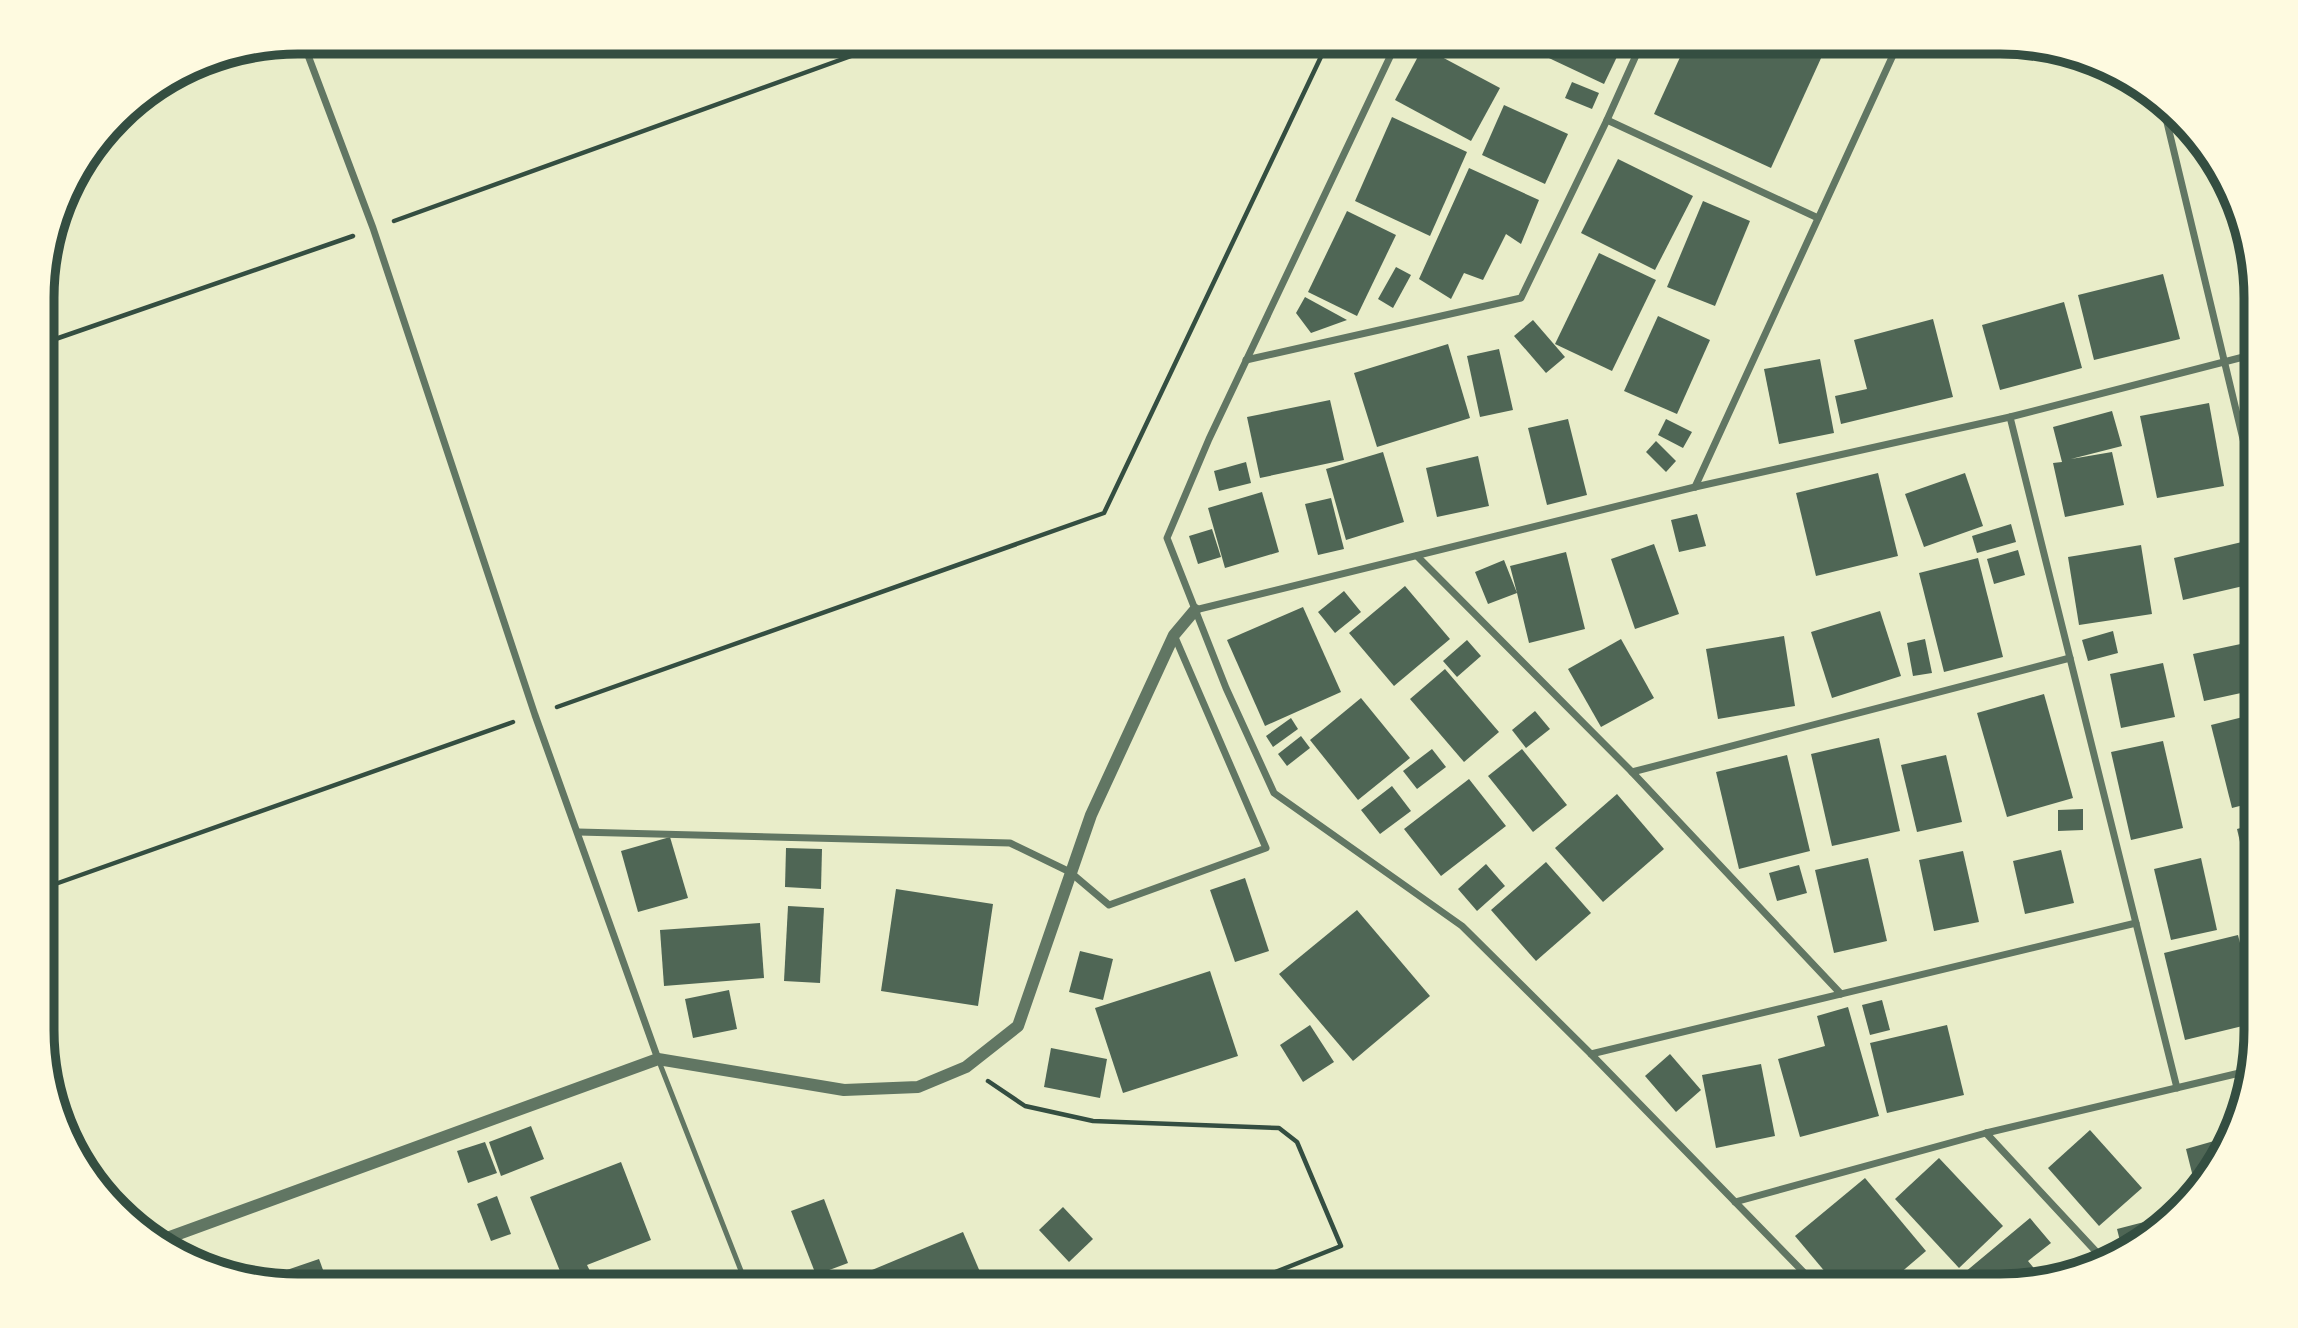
<svg xmlns="http://www.w3.org/2000/svg" width="2298" height="1328" viewBox="0 0 2298 1328" font-family="Cabin,sans-serif">
<style>
.building{fill:#4f6655}
.lines{fill:none;stroke-linecap:round;stroke-linejoin:round}
.path{stroke:#344e41;stroke-width:4.5}
.service{stroke:#617663;stroke-width:5}
.minor{stroke:#617663;stroke-width:7}
.tertiary{stroke:#617663;stroke-width:12}
.rim{fill:none;stroke:#344e41;stroke-width:9}
</style>
<rect width="100%" height="100%" fill="#e9edc9"/>
<!-- building -->
<g class="building">
<polygon points="1538,42 1624,42 1604,84 1534,51"/>
<polygon points="1687,42 1791,42 1822,56 1771,168 1654,114"/>
<polygon points="1423,47 1500,88 1471,141 1395,100"/>
<polygon points="1572,82 1599,93 1592,109 1565,98"/>
<polygon points="1504,105 1568,134 1545,184 1482,155"/>
<polygon points="1392,117 1467,152 1430,236 1355,201"/>
<polygon points="1618,159 1693,196 1655,270 1581,233"/>
<polygon points="1469,168 1539,200 1521,244 1506,234 1483,280 1464,273 1451,299 1419,279"/>
<polygon points="1703,201 1750,221 1715,306 1667,287"/>
<polygon points="1347,211 1396,235 1357,316 1308,292"/>
<polygon points="1599,253 1656,280 1612,371 1555,344"/>
<polygon points="2247,256 2255,281 2255,317 2239,258"/>
<polygon points="1396,267 1411,275 1393,308 1378,299"/>
<polygon points="2163,274 2180,339 2094,360 2078,295"/>
<polygon points="1305,297 1347,320 1311,333 1296,313"/>
<polygon points="2064,302 2082,368 2000,390 1982,325"/>
<polygon points="1658,316 1710,340 1677,414 1624,391"/>
<polygon points="1933,319 1953,397 1841,424 1835,396 1867,389 1854,340"/>
<polygon points="1533,320 1565,357 1546,373 1514,336"/>
<polygon points="1448,344 1470,418 1377,447 1354,373"/>
<polygon points="1499,349 1513,410 1480,417 1467,356"/>
<polygon points="1820,359 1834,433 1779,444 1764,369"/>
<polygon points="1330,400 1344,460 1260,478 1247,417"/>
<polygon points="2209,403 2224,486 2157,498 2140,416"/>
<polygon points="2112,411 2122,446 2071,459 2112,452 2124,505 2065,517 2053,463 2062,462 2053,427"/>
<polygon points="1568,419 1587,495 1547,505 1528,428"/>
<polygon points="1666,419 1692,432 1683,448 1658,435"/>
<polygon points="1656,441 1676,461 1666,472 1646,452"/>
<polygon points="1383,452 1404,522 1346,540 1326,469"/>
<polygon points="1478,456 1489,506 1437,517 1426,468"/>
<polygon points="1246,462 1251,483 1219,491 1214,471"/>
<polygon points="1878,473 1898,556 1816,576 1796,493"/>
<polygon points="1965,473 1983,526 1924,547 1905,494"/>
<polygon points="1262,492 1279,552 1225,568 1208,508"/>
<polygon points="1331,498 1344,549 1318,555 1305,504"/>
<polygon points="1697,514 1706,546 1679,552 1671,520"/>
<polygon points="2011,524 2016,542 1977,553 1972,536"/>
<polygon points="1212,529 1221,557 1198,564 1189,536"/>
<polygon points="2242,542 2252,584 2183,600 2174,558"/>
<polygon points="1654,544 1679,614 1635,629 1611,559"/>
<polygon points="2141,545 2152,614 2079,625 2068,557"/>
<polygon points="2018,550 2025,575 1994,584 1987,559"/>
<polygon points="1566,552 1585,629 1529,643 1517,593 1488,604 1475,572 1504,560 1517,593 1510,566"/>
<polygon points="1978,558 2003,657 1944,672 1919,573"/>
<polygon points="1405,586 1450,639 1394,686 1349,633"/>
<polygon points="1344,591 1361,612 1335,633 1318,612"/>
<polygon points="1303,607 1341,692 1265,726 1227,640"/>
<polygon points="1880,611 1901,676 1832,698 1811,632"/>
<polygon points="2113,631 2118,653 2088,661 2082,640"/>
<polygon points="1784,636 1795,706 1718,719 1706,649"/>
<polygon points="1621,639 1654,698 1601,727 1568,669"/>
<polygon points="1925,639 1932,673 1913,676 1907,643"/>
<polygon points="1467,640 1481,656 1457,677 1443,661"/>
<polygon points="2255,641 2255,690 2204,701 2193,654"/>
<polygon points="2163,663 2175,717 2121,728 2110,674"/>
<polygon points="1445,669 1499,732 1464,762 1410,699"/>
<polygon points="2044,694 2073,798 2007,817 1977,713"/>
<polygon points="1361,698 1410,758 1358,800 1310,740"/>
<polygon points="1535,711 1550,729 1526,748 1512,730"/>
<polygon points="2255,714 2255,802 2232,808 2211,725"/>
<polygon points="1291,718 1298,729 1273,747 1266,736"/>
<polygon points="1301,736 1310,748 1287,766 1278,754"/>
<polygon points="1879,738 1900,831 1832,846 1811,754"/>
<polygon points="2163,741 2183,828 2131,840 2111,752"/>
<polygon points="1432,749 1446,767 1417,789 1403,771"/>
<polygon points="1522,749 1567,805 1533,832 1488,776"/>
<polygon points="1787,755 1810,851 1739,869 1716,772"/>
<polygon points="1946,755 1962,822 1917,832 1901,765"/>
<polygon points="1469,779 1506,826 1441,876 1404,829"/>
<polygon points="1392,786 1411,811 1380,834 1361,810"/>
<polygon points="1617,794 1664,849 1603,902 1555,848"/>
<polygon points="2083,809 2083,830 2058,831 2058,810"/>
<polygon points="2255,824 2255,902 2254,902 2237,829"/>
<polygon points="670,837 688,898 638,912 621,851"/>
<polygon points="786,848 822,849 821,889 785,887"/>
<polygon points="2061,850 2074,903 2025,914 2013,861"/>
<polygon points="1963,851 1979,922 1934,931 1919,860"/>
<polygon points="1868,858 1887,941 1834,953 1815,870"/>
<polygon points="2201,858 2217,930 2171,940 2154,869"/>
<polygon points="1546,862 1591,913 1536,961 1491,910"/>
<polygon points="1486,864 1505,886 1477,911 1458,889"/>
<polygon points="1799,865 1807,893 1777,901 1769,873"/>
<polygon points="1245,878 1269,951 1235,962 1210,890"/>
<polygon points="896,889 993,904 978,1006 881,991"/>
<polygon points="788,906 824,908 820,983 784,981"/>
<polygon points="1357,910 1430,996 1353,1061 1279,974"/>
<polygon points="760,923 764,978 664,986 660,930"/>
<polygon points="2238,935 2255,1003 2255,1023 2185,1040 2164,953"/>
<polygon points="1080,951 1113,959 1103,1000 1069,992"/>
<polygon points="1210,971 1238,1056 1123,1093 1095,1008"/>
<polygon points="729,990 737,1029 693,1038 685,999"/>
<polygon points="1882,1000 1890,1030 1870,1035 1862,1005"/>
<polygon points="1848,1007 1879,1116 1800,1137 1778,1059 1825,1046 1817,1016"/>
<polygon points="1310,1025 1334,1062 1303,1082 1280,1045"/>
<polygon points="1947,1025 1964,1095 1887,1113 1870,1043"/>
<polygon points="1051,1048 1107,1059 1100,1098 1044,1087"/>
<polygon points="1670,1054 1701,1090 1676,1112 1645,1076"/>
<polygon points="1761,1064 1775,1136 1716,1148 1702,1075"/>
<polygon points="531,1126 544,1159 501,1176 489,1142"/>
<polygon points="2090,1130 2142,1188 2099,1226 2048,1168"/>
<polygon points="2228,1137 2221,1158 2195,1185 2186,1149"/>
<polygon points="485,1142 497,1173 468,1183 457,1151"/>
<polygon points="1939,1158 2003,1226 1959,1268 1895,1199"/>
<polygon points="621,1162 651,1240 587,1265 590,1271 564,1281 530,1197"/>
<polygon points="1865,1178 1926,1251 1885,1286 1837,1286 1795,1236"/>
<polygon points="497,1196 511,1234 491,1241 477,1204"/>
<polygon points="824,1199 848,1263 816,1275 791,1211"/>
<polygon points="1063,1207 1093,1239 1069,1262 1039,1230"/>
<polygon points="2030,1218 2051,1243 2028,1261 2042,1278 2016,1285 1974,1285 1964,1273"/>
<polygon points="2148,1221 2151,1229 2128,1251 2123,1253 2117,1229"/>
<polygon points="963,1232 986,1286 879,1286 872,1270"/>
<polygon points="319,1259 329,1286 298,1286 284,1282 281,1272"/>
<polygon points="1938,1270 1950,1285 1918,1286"/>
<polygon points="592,1274 596,1284 605,1280 608,1286 576,1286 574,1281"/>
<polygon points="851,1274 856,1286 823,1286"/>
</g>
<g class="lines">
<!-- path -->
<g class="path">
<polyline points="394,221 890,42"/>
<polyline points="44,343 353,236"/>
<polyline points="557,707 1104,513 1328,42"/>
<polyline points="44,888 513,722"/>
<polyline points="988,1081 1025,1106 1093,1121 1279,1128 1297,1142 1341,1246 1240,1286"/>
</g>
<!-- service -->
<polyline class="service" points="658,1059 747,1286"/>
<!-- minor -->
<g class="minor">
<polyline points="303,42 373,228 535,715 658,1059"/>
<polyline points="1397,42 1209,439 1167,538 1226,688 1274,793 1462,926 1591,1054 1817,1286"/>
<polyline points="1642,42 1607,120 1818,218"/>
<polyline points="2164,110 2255,489"/>
<polyline points="1246,360 1521,298 1607,120"/>
<polyline points="2010,417 2177,1088"/>
<polyline points="1695,487 1899,42"/>
<polyline points="1417,556 1632,772"/>
<polyline points="1195,610 1695,487 2010,417 2255,354"/>
<polyline points="578,832 1010,843 1070,872 1109,905 1266,848 1174,635"/>
<polyline points="1841,994 1632,772 2070,658"/>
<polyline points="1591,1054 2136,923"/>
<polyline points="1986,1133 2103,1259"/>
<polyline points="1735,1202 1986,1133 2248,1071"/>
</g>
<!-- tertiary -->
<polyline class="tertiary" points="159,1241 658,1059 844,1090 918,1087 966,1067 1018,1026 1091,815 1174,635 1195,610"/>
</g>
<!-- crop -->
<path d="M0 0H2298V1328H0ZM298 54H2000A244 244 0 0 1 2244 298V1030A244 244 0 0 1 2000 1274H298A244 244 0 0 1 54 1030V298A244 244 0 0 1 298 54Z" fill="#fefae0" fill-rule="evenodd"/>
<path class="rim" d="M298 54H2000A244 244 0 0 1 2244 298V1030A244 244 0 0 1 2000 1274H298A244 244 0 0 1 54 1030V298A244 244 0 0 1 298 54Z"/>
</svg>
